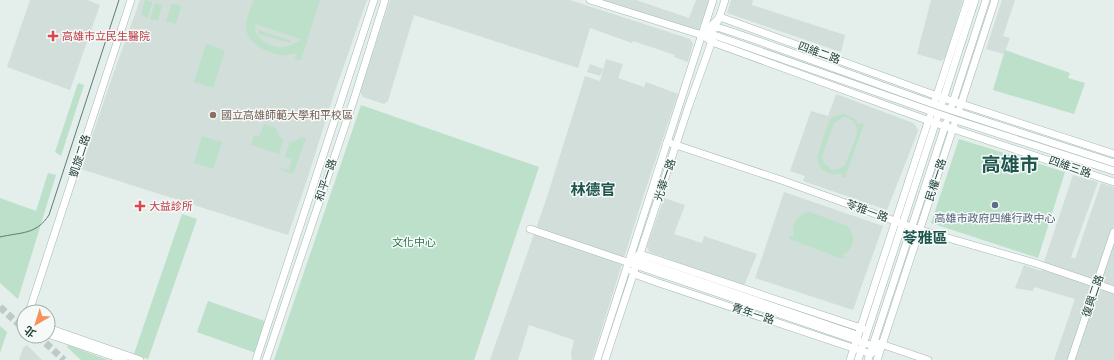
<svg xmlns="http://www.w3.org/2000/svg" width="1114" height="360" viewBox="0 0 1114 360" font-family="'Alegreya Sans','Noto Sans TC',sans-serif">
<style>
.built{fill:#d2deda}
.green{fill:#bce0ca;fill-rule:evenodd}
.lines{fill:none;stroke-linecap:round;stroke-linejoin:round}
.secondary-tunnel{stroke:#bdcbc8;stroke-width:7;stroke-dasharray:7 3.5;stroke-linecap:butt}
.secondary-casing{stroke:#a2bab4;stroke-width:8}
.secondary{stroke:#fff;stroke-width:7}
.tram{stroke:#5d7c77;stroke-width:1}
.health-dot{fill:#e0444e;stroke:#f5faf8;stroke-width:1.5}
.education-dot{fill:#8d6e63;stroke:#f5faf8;stroke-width:1.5}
.service-dot{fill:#5c6f8a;stroke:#f5faf8;stroke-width:1.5}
.labels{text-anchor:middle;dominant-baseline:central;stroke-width:3;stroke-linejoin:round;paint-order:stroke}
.health-label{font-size:11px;fill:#be3a42;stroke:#f5faf8;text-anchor:start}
.street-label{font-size:11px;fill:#22413c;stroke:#f5faf8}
.education-label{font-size:11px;fill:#785e54;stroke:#f5faf8;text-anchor:start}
.service-label{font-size:11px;fill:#4e5e75;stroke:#f5faf8}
.park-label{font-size:11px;fill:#2b7952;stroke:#f5faf8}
.district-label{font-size:15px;font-weight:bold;fill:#1d544c;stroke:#f5faf8}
.town-label{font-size:19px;font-weight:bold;fill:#1d544c;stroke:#f5faf8}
</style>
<rect width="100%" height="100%" fill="#e4eeeb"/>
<!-- built -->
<g class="built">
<polygon points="30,0 87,0 100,5 70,90 7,67"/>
<polygon points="140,0 367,0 335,91 305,186 288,235 81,169 110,83"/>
<polygon points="390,0 570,0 690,39 693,44 688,62 674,57 675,55 633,41 632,43 590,28 578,68 414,15 388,101 384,104 363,97 360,92"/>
<polygon points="601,0 636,0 689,18 696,0 709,0 699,31"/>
<polygon points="731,0 753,0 752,5 845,35 841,52 727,13"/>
<polygon points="931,0 963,0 945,58 941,61 917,54"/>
<polygon points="1002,0 1015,0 1003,36 1010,38 1004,54 986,49"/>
<polygon points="606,59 623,64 618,78 644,87 646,82 678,94 644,194 592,360 572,360 571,353 574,340 529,325 518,360 490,360 547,197 585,76 600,81"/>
<polygon points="590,64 603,69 600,76 587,72"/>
<polygon points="836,94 913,123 916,126 918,131 887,210 803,181 805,176 790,171 811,111 828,116"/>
<polygon points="1073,175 1098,182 1071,257 1075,259 1101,183 1114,187 1114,360 1054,360 1075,299 1034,287 1033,291 1015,288 1024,265 1041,271"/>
<polygon points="784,192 883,226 853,310 755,278"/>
<polygon points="664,198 685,205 674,234 702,243 704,236 757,254 744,286 649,252 647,246"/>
<polygon points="27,345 42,360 19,360 23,348"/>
</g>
<!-- green -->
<g class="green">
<polygon points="145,0 152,2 148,18 141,15"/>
<path d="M254,0H320L301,60L295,59L296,53C291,54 286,56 281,55C267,53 246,43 246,27C246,18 251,8 254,0ZM255,24L300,39H301C288,50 272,50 260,38C256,34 255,30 255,24Z"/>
<polygon points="155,3 162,5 158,21 150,19"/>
<polygon points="172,3 181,6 176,24 166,21"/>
<polygon points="259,30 291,41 291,43 258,34"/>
<polygon points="206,44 225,50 213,88 194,82"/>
<polygon points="1005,50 1070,73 1068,78 1085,83 1074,114 993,90"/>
<polygon points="78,83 84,85 61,156 55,152"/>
<polygon points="361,105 539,167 474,360 274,360"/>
<path d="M844,114L855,119L859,125L860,123L864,124L845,178L841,177L843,173C832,177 816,171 818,157C819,151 827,125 830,120C833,116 839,114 844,114ZM843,117C853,118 858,124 857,134L845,165L839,169L832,170L824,163L822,156L834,123Z"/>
<polygon points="264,124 276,128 277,133 283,140 279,154 251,145 254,135 259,137"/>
<polygon points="202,136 222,142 213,169 194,163"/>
<polygon points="301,137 306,138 293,174 283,171 280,168 289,170 292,159 285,157 290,142 295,141"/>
<polygon points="959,139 1065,172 1038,258 931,223"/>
<polygon points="48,173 56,175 18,299 0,283 0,198 36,211"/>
<path d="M810,212L847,226C856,234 855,250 842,255L845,256L843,259L789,239L790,236L794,237C790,224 797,215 810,212Z"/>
<polygon points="182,214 197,219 148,359 134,354"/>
<polygon points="208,301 267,322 256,353 197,332"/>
<polygon points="0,326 7,332 0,353"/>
<polygon points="68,345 108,360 81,360 67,347"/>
</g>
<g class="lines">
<!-- secondary-tunnel -->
<g class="secondary-tunnel">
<polyline points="0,307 24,329"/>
<polyline points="38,336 64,360"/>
</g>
<defs>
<g id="secondary">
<polyline points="590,0 702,35 712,42 935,123 1114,182"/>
<polyline points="718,21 725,0"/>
<path d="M709,31L717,27C792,51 866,81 942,107C999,126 1057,144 1114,163"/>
<polyline points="702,35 720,17 937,96 1114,154"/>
<polyline points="702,35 714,35 956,120 1114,171"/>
<polyline points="935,101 968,0"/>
<polyline points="942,103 975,0"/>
<polyline points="952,105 986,0"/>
<polyline points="960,107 995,0"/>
<polyline points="667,142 784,181 920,230 1035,263 1114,290"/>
<polyline points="530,229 841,335 873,346 878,345"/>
<polyline points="637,256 640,254 864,329"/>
<polyline points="634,261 638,260 646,263 854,334"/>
<polyline points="632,271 634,274 659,283 871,354 874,351"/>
<polyline points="29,312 131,0"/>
<polyline points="48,328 140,360"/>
<polyline points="48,334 124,360"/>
<polyline points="878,343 928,360"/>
<polyline points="256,360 374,0"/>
<polyline points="266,360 355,96 385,0"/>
<polyline points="597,360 713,0"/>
<polyline points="605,360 688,108 713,38"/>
<polyline points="850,360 930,116"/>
<polyline points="858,360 937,118"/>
<polyline points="868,360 946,123"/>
<polyline points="877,360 954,125"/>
<polyline points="1071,360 1114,232"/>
</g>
</defs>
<!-- secondary casing -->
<use href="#secondary" class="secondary-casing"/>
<!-- secondary -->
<use href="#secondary" class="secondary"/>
<!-- tram -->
<path class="tram" d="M0,237C21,232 36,235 49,215L119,0"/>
</g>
<!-- markers -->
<g class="health-dot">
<path d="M51 30h4v4h4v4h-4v4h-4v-4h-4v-4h4z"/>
<path d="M138 200h4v4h4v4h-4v4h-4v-4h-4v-4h4z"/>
</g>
<circle class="education-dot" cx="213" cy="115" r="4"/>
<circle class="service-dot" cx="995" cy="205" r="4"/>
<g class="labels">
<!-- health labels -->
<g class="health-label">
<text x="62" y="36">高雄市立民生醫院</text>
<text x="149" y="206">大益診所</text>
</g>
<!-- street labels -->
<g class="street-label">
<text transform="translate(819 53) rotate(20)">四維二路</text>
<text transform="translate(80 156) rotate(-72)">凱旋二路</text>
<text transform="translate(1070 167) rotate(19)">四維三路</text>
<text transform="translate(326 180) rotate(-71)">和平一路</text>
<text transform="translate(665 180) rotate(-71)">光華一路</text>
<text transform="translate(936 180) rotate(-72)">民權一路</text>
<text transform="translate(867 211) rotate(20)">苓雅一路</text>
<text transform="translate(1093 296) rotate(-71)">復興二路</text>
<text transform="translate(753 314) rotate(18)">青年一路</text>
</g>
<!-- education labels -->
<g class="education-label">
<text x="221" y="115">國立高雄師範大學和平校區</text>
</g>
<!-- service labels -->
<g class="service-label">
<text x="995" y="218">高雄市政府四維行政中心</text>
</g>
<!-- park labels -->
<g class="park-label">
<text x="414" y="242">文化中心</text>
</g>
<!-- district labels -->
<g class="district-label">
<text x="593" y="190">林德官</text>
<text x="925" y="238">苓雅區</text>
</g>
<!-- town labels -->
<g class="town-label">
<text x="1010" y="165">高雄市</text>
</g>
</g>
<!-- north arrow -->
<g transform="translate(36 324) rotate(218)"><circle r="19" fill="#f5faf8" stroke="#a1b0ad"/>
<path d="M0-3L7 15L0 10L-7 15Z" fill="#f79159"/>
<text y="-6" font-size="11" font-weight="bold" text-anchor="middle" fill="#22413c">北</text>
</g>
</svg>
